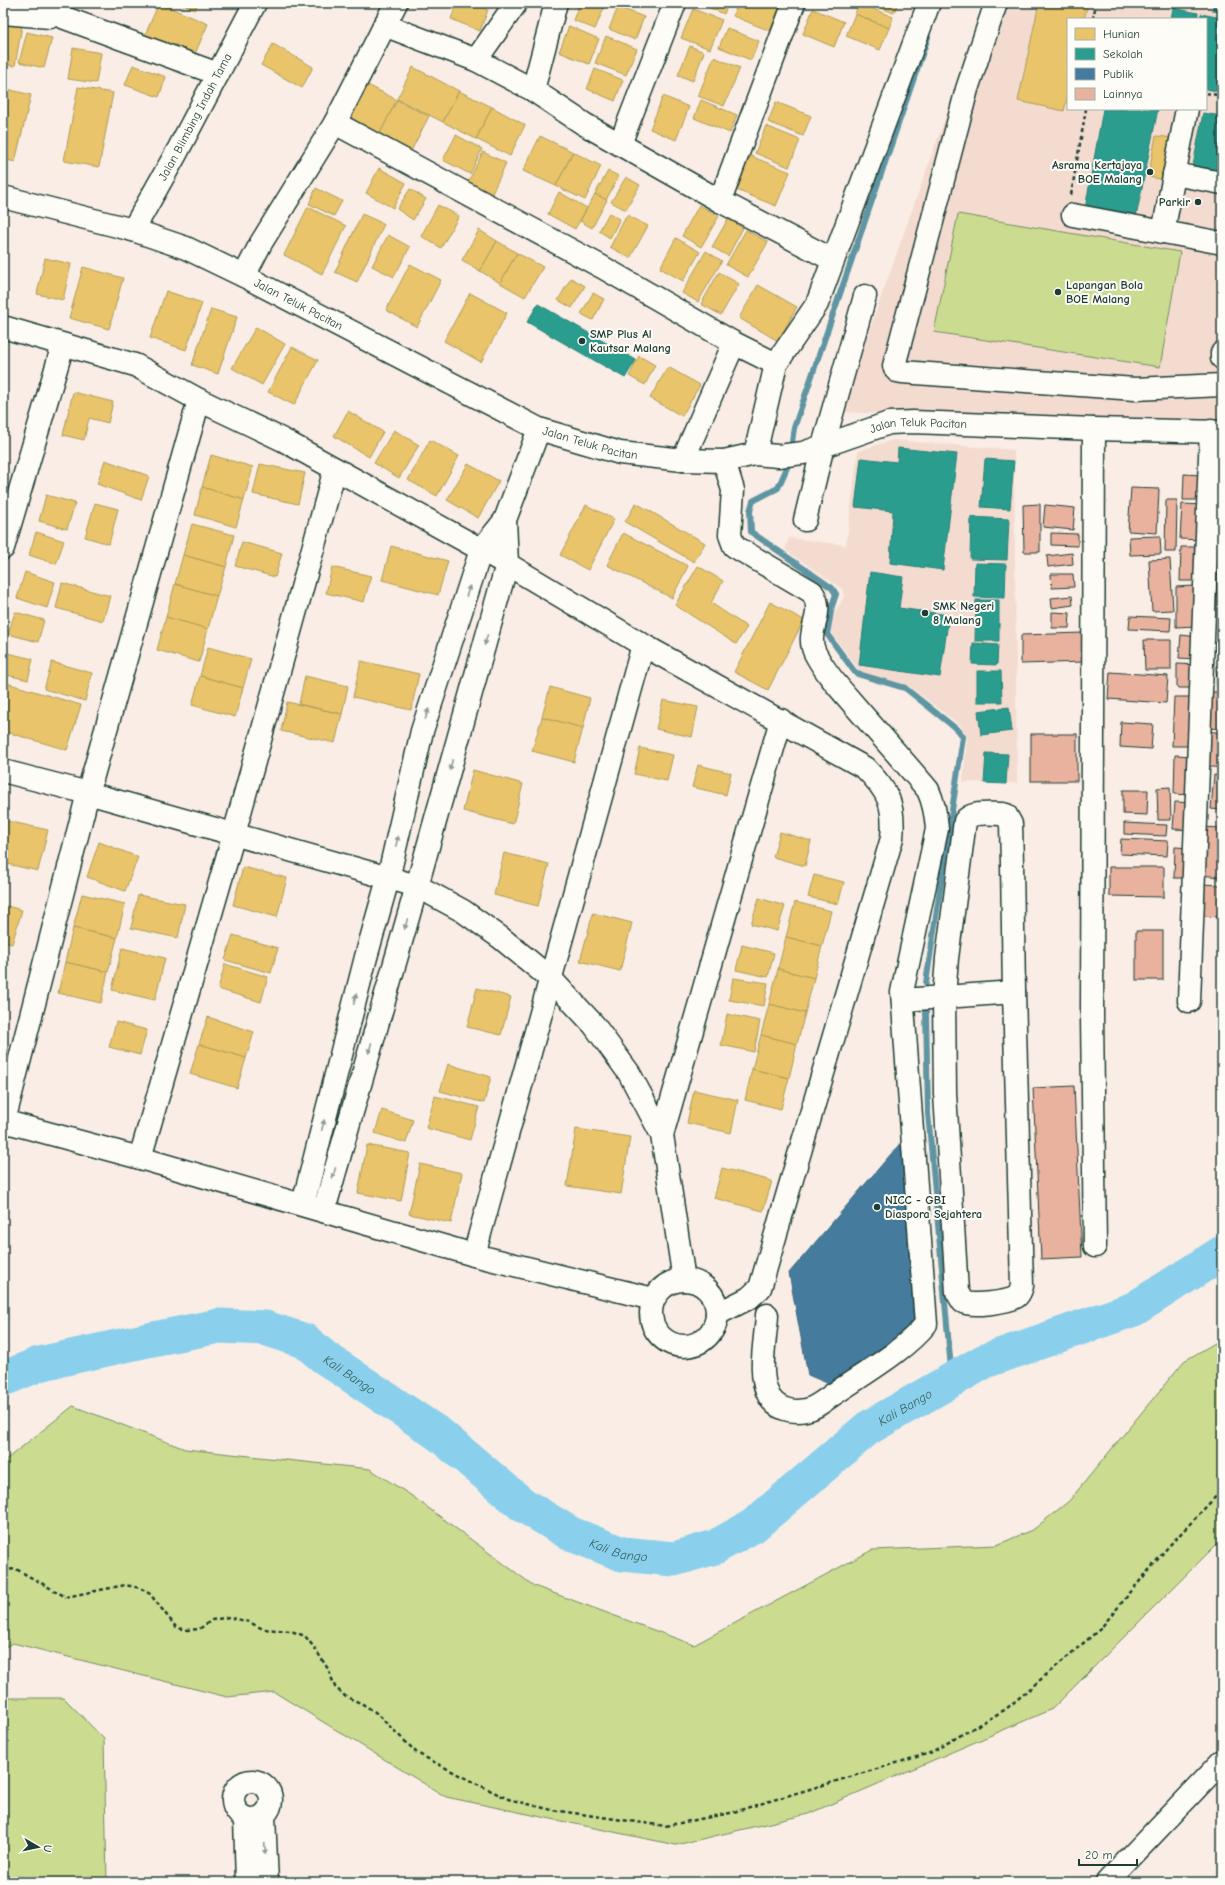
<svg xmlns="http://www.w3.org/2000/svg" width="1225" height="1885" viewBox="0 0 1225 1885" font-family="'Comic Neue',sans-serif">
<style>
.built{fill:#f4dbd0;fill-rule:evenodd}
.green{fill:#cbdc90;stroke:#758c62}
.homes{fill:#e9c46a;stroke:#ac9c5a}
.schools{fill:#2a9d8f;stroke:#278074}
.public{fill:#457b9d;stroke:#3a687e}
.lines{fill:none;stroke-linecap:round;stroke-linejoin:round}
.stream{stroke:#5f95a2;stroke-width:6}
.river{stroke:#8ad0ec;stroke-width:35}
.building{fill:#e8b29e;stroke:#1f3d34}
.minor-casing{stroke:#1f3d34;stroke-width:25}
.path{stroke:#1f3d34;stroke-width:2.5;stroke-dasharray:4 3;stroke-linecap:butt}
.minor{stroke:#fdfcf7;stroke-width:22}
.oneway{fill:#8e9c96}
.poi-dot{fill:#1f3d34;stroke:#fdfcf7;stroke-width:1.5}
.labels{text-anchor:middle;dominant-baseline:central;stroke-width:4;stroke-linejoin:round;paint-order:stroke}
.street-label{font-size:12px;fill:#1f3d34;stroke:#fdfcf7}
.poi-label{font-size:12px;font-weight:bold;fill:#1f3d34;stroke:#fdfcf7;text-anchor:start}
.water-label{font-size:13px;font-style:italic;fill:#3a6262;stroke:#fdfcf7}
</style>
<rect width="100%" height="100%" fill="#f9ede5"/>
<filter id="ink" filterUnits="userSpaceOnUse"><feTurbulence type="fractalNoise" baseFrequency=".025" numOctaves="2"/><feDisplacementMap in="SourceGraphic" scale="8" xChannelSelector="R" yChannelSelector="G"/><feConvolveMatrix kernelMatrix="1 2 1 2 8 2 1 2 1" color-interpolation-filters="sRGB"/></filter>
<g filter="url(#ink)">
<!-- built -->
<g class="built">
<path d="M986,3H1222V427L840,412ZM1068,19H1206V109H1068Z"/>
<polygon points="893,440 1014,450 1017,783 963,782 967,740 961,726 910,687 861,673 830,631 832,619 844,596 842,589 785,550 789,538 846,545 858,451"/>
</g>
<!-- green -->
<g class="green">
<polygon points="958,214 1180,252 1160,367 934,332"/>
<polygon points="1222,1339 1222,1539 1052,1709 808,1814 676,1845 446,1797 274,1692 227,1697 13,1643 3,1648 3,1462 73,1406 185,1449 370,1469 412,1496 534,1586 694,1645 872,1550 997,1545 1034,1529 1069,1501 1184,1361"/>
<polygon points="3,1698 64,1698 104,1739 107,1882 3,1882"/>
</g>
<!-- homes -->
<g class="homes">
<polygon points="159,3 208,24 194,56 145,35"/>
<polygon points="179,3 198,3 195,10"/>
<polygon points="457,3 473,3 488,10 480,31 451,19"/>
<polygon points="580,3 606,3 595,29 573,20"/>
<polygon points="698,3 728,3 724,14"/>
<polygon points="738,3 781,3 770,31 733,16"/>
<polygon points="859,3 893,17 889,28 855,14"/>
<polygon points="868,3 898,3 894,13"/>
<polygon points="1039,3 1088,3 1084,19 1068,19 1068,94 1064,111 1018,101"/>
<polygon points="618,7 644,17 635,40 609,29"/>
<polygon points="693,9 722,20 710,49 681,38"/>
<polygon points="813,9 844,22 834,47 803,34"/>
<polygon points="855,14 889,28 880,50 846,36"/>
<polygon points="3,23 22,26 15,66 3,64"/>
<polygon points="569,26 599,39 589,64 559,52"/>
<polygon points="727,28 759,41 751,60 719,47"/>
<polygon points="27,32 52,38 44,68 19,62"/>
<polygon points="606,36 637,49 626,75 595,63"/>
<polygon points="273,44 313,67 302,88 261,65"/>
<polygon points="690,46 704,52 693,81 678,75"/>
<polygon points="73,48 101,53 96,83 68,79"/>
<polygon points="714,57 740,68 724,106 698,96"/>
<polygon points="133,65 166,77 159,97 125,85"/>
<polygon points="413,67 459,91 443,122 397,99"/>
<polygon points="595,69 623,80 615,101 587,89"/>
<polygon points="368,85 397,100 377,139 348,125"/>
<polygon points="78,87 113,93 99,167 64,161"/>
<polygon points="3,88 31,95 15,162 3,159"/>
<polygon points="459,91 492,107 476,139 443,122"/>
<polygon points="663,96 689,107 676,140 650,129"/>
<polygon points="397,100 429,116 409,155 377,139"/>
<polygon points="701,100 737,115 730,133 694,118"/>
<polygon points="776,102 811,116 803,136 768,122"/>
<polygon points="492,107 525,125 510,156 476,139"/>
<polygon points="766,126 800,140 789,167 755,153"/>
<polygon points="456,135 482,149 470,174 443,160"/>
<polygon points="540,136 573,152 556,186 523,171"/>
<polygon points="1156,136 1175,138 1167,180 1148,177"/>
<polygon points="483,152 506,163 490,198 466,186"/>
<polygon points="573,152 601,166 585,200 556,186"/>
<polygon points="748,155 790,172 776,206 734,189"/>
<polygon points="379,168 406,183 393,208 366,193"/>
<polygon points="608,171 619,176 606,200 595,194"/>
<polygon points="626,177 640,185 626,210 611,202"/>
<polygon points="316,188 342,201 334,216 309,204"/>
<polygon points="410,189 426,199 413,220 397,209"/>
<polygon points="559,192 587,208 575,229 548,214"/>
<polygon points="595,194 607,200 592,228 580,221"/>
<polygon points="438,205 459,216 441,248 421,236"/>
<polygon points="699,205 719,216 701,247 682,236"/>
<polygon points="308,207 346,226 322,274 284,255"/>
<polygon points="609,213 620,219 610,238 599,231"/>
<polygon points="362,214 384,224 357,282 335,272"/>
<polygon points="627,215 648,226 630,258 610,247"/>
<polygon points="728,219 743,228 728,256 712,247"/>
<polygon points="479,230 497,241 480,271 462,260"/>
<polygon points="746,230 768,242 748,277 726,265"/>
<polygon points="388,235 410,247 394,277 372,266"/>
<polygon points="676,238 700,252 683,281 660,268"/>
<polygon points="497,241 517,253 500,283 480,271"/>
<polygon points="706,251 722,261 698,302 682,293"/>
<polygon points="517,253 543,267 525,297 500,283"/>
<polygon points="45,258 71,264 63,300 37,294"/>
<polygon points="410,264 441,280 417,327 386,310"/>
<polygon points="83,267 123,278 109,329 69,318"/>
<polygon points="719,272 739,284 721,315 701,304"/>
<polygon points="571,278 585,286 572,308 558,300"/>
<polygon points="758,285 797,307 778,341 739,318"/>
<polygon points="166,291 202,303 186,350 150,338"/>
<polygon points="470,293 507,313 481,362 444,341"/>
<polygon points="593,293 604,299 593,320 581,314"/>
<polygon points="211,309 237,317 218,374 192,365"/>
<polygon points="256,327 285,344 262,385 232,368"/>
<polygon points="292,347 318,360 294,405 268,392"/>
<polygon points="639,356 655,365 645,385 629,376"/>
<polygon points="668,367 700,385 682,416 650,398"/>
<polygon points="73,392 113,402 108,423 89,418 84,440 63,435"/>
<polygon points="348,411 383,432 369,457 334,436"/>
<polygon points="394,430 419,445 399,478 374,463"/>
<polygon points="430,440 459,456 437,496 408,480"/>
<polygon points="211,455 253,467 244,500 202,487"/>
<polygon points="105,460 149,476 141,500 97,484"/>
<polygon points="260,464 305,473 298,504 253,494"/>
<polygon points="468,464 499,481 478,518 447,500"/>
<polygon points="202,487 244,500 236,527 195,515"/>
<polygon points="46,495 75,503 67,529 39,521"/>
<polygon points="95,503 118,509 109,544 85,537"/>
<polygon points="636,503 705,543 694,562 625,522"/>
<polygon points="586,505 614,519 588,570 560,555"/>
<polygon points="192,524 234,535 226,567 183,555"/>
<polygon points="36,532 64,541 56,564 29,555"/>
<polygon points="623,533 688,566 672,598 607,565"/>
<polygon points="242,542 282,553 275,577 235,566"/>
<polygon points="391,546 448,561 438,595 382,580"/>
<polygon points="183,555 226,567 217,596 175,584"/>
<polygon points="698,566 723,581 711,603 747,627 736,644 675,605"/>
<polygon points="332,567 371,576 364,602 326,593"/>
<polygon points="25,572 55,582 47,608 17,598"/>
<polygon points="62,583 110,596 103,621 56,608"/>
<polygon points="175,584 217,596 208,629 166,617"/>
<polygon points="770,602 804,620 768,690 734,672"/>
<polygon points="15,612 44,620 38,642 8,634"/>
<polygon points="166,617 208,629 199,662 157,650"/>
<polygon points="208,647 251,659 243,688 200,676"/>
<polygon points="3,652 33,659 28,680 3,674"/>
<polygon points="361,661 419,674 411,710 353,697"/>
<polygon points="52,662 92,673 85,701 44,689"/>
<polygon points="200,676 243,688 235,717 192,705"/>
<polygon points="305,676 348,686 342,714 299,704"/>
<polygon points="3,682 81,705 67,750 3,731"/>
<polygon points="550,687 590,698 583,728 542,717"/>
<polygon points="663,700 698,707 692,737 656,729"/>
<polygon points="287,702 342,714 335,743 281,731"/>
<polygon points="542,717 583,728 574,762 532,751"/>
<polygon points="640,748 673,755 667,781 634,774"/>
<polygon points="698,765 731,773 726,795 692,787"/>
<polygon points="473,770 523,784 513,824 463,811"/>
<polygon points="7,821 48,830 38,871 3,863 3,837"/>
<polygon points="780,832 811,841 805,866 773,857"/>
<polygon points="99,842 138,857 125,891 87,877"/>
<polygon points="504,853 549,864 538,906 494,895"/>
<polygon points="243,867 287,878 277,917 233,905"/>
<polygon points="814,875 844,882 838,904 808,897"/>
<polygon points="82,894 125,904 117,938 73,928"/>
<polygon points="138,895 185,904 178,938 131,928"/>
<polygon points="759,898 785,906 777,931 751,924"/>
<polygon points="795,902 831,911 822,946 786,937"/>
<polygon points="3,905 22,910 12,944 3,942"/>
<polygon points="593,913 632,923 620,971 580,961"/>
<polygon points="73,928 117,938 108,972 65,962"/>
<polygon points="233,935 278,948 271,973 225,960"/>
<polygon points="786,937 822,946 814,978 778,969"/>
<polygon points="742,945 774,953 768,977 736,970"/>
<polygon points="122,948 165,958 155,1000 112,990"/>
<polygon points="65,962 108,972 101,1003 58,993"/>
<polygon points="225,964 268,977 261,1002 218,989"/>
<polygon points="778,969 814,978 805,1013 769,1004"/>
<polygon points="733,978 768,983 764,1006 729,1000"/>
<polygon points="477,988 511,997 501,1035 467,1027"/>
<polygon points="769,1004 805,1013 797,1044 761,1035"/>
<polygon points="727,1014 760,1021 754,1052 721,1045"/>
<polygon points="208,1017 254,1032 246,1058 199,1044"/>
<polygon points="116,1022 147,1030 140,1055 109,1047"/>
<polygon points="761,1035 797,1044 789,1078 752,1069"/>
<polygon points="199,1044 246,1058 237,1088 190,1074"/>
<polygon points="448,1064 491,1077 484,1103 440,1091"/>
<polygon points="752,1069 789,1078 781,1109 745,1100"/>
<polygon points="694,1090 738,1100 731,1133 687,1123"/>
<polygon points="435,1096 479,1107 470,1140 426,1128"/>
<polygon points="382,1110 413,1120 406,1143 375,1133"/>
<polygon points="576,1129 630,1137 621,1194 567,1186"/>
<polygon points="367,1145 410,1153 401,1201 358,1193"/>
<polygon points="420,1164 462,1173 451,1223 409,1214"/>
<polygon points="722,1168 772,1181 763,1211 714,1198"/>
</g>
<!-- schools -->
<g class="schools">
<polygon points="1214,3 1222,3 1222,12 1212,11"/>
<polygon points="1173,8 1198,13 1197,19 1171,19"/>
<polygon points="1201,14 1222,18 1222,92 1206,89 1206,19 1200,19"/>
<polygon points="1103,109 1158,109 1136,217 1085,209"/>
<polygon points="1203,113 1222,116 1222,177 1192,171"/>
<polygon points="538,304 636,360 625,378 527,322"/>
<polygon points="898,448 957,454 943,570 890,563 893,511 855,507 861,458 897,462"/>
<polygon points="985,459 1014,461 1010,509 981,507"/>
<polygon points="971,517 1009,519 1007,560 970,559"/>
<polygon points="975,563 1006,564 1005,598 974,597"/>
<polygon points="870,572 903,577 899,608 949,615 940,677 859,665"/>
<polygon points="976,600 999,600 999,641 975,641"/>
<polygon points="973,643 998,645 997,665 972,664"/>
<polygon points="977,671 1001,671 1002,702 977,702"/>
<polygon points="1009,707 1012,731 981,735 978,711"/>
<polygon points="986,753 1008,754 1006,784 984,783"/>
</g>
<!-- public -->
<polygon class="public" points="903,1140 919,1325 836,1387 808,1375 789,1273"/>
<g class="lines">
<!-- stream -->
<g class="stream">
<polyline points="926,983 963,737 959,731 905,688 858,674 854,671 827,634 832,606 836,594 832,588 751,532 750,511 753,501 778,488 789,463 794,428 928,37"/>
<polyline points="926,1012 928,1113 952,1380"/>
</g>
<!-- river -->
<path class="river" id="s1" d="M3,1379L39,1364L148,1340L219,1326L265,1328L305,1341L324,1357L440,1435L523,1505L571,1534L622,1554L674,1559L715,1547L753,1526L868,1428L985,1361L1134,1309L1222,1253"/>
</g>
<!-- building -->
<g class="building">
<polygon points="1184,474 1202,475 1202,500 1183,500"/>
<polygon points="1131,488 1159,489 1157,533 1128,531"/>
<polygon points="1166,500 1177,500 1176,552 1165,552"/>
<polygon points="1040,504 1040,552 1024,552 1023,505"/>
<polygon points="1182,504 1204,505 1202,540 1180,539"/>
<polygon points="1045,505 1075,508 1073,530 1043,527"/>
<polygon points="1051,533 1078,534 1078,546 1051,545"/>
<polygon points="1160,536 1161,554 1130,555 1129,537"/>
<polygon points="1181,547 1201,547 1200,581 1180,581"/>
<polygon points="1072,553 1073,564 1048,567 1047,556"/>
<polygon points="1170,559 1173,610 1152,611 1149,560"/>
<polygon points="1051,574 1073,574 1074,587 1052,588"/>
<polygon points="1220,584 1222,584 1222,602 1219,602"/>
<polygon points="1195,586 1196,626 1176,627 1176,587"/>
<polygon points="1072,596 1073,605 1052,608 1051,598"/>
<rect x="1221" y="608" width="1" height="25"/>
<polygon points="1052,612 1070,613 1069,628 1052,628"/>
<polygon points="1130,616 1171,618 1170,631 1129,629"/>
<polygon points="1083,633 1084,662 1021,664 1021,635"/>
<polygon points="1181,635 1198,637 1196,659 1179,658"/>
<polygon points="1144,640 1171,640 1171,670 1145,670"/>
<polygon points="1177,664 1198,665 1197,688 1177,688"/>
<polygon points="1216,666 1222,666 1222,686 1217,686"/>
<polygon points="1110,672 1168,676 1166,703 1108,699"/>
<polygon points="1211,692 1222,692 1222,729 1210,728"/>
<polygon points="1174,697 1194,697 1193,746 1172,746"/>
<polygon points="1121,722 1153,724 1151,749 1120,747"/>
<polygon points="1207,731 1222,733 1222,768 1204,766"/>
<rect x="1031" y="734" width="46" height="47"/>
<polygon points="1175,755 1193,756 1191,795 1174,794"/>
<polygon points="1214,775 1222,776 1222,810 1211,809"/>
<polygon points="1170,787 1171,820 1158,820 1157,788"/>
<polygon points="1123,790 1148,790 1147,815 1123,814"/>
<polygon points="1175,802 1195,803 1194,830 1173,829"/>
<polygon points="1124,823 1167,825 1166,836 1124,834"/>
<polygon points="1201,827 1222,828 1222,877 1198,875"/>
<polygon points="1121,839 1168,841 1167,856 1120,854"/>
<polygon points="1175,847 1190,848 1189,878 1174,878"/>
<polygon points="1109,867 1164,867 1164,897 1109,896"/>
<polygon points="1202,884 1222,885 1222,917 1201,916"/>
<rect x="1136" y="931" width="27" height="49"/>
<polygon points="1074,1086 1082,1257 1041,1259 1033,1088"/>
</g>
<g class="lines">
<defs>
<g id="minor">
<polyline points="31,3 65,18 218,74"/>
<polyline points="996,3 967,89 894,366 897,371 902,372 1135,389 1222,385"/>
<polyline points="3,13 50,17"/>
<polyline points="384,25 476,60 533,90 584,124 720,201 833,260"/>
<polyline points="476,60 516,3"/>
<polyline points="533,90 556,3"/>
<polyline points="335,123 602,267 734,343 776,364"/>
<polyline points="620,144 675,3"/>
<polyline points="1174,174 1222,183"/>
<path id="s2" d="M3,197L133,230L186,248L244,276L539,429L620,453L683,460L724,461L755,454L778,456L803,453L889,423L913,422L1094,429L1222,432"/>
<polyline points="720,201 794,3"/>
<polyline points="1073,215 1222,243"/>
<path id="s3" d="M133,230L177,152L255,3"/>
<polyline points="1163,232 1187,109"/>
<polyline points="244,276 261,243 335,123 396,3"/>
<path d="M3,327L135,365L199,400L283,440L507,564L643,645L865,768C888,791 895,804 892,838L760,1288L749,1298L717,1314"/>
<polyline points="1222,353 1222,358"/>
<polyline points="1094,429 1092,1016 1095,1246"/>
<polyline points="755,454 776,364 817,304 929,3"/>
<polyline points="683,460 734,343"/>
<path d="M724,461L733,490L730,535L734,546L812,592C827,614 804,631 815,653C827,676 845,694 861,713C884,739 906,764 928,790C934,803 936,814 937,829L902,992L926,1324C905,1350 865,1373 837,1392C827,1398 817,1408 806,1410C792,1413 776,1409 769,1396C757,1375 766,1338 767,1315"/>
<polyline points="805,520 823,446 865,296"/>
<polyline points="3,548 63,345"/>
<polyline points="3,771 88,793 417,886 463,911 501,938 551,979 594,1025 629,1073 662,1135 684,1280"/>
<path d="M1002,814L1006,815L1011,824L1012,864L1014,992L1022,1286C1021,1290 1020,1294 1016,1297C1008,1302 971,1307 963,1302L957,1292L945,1093L944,997L947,958L965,821C971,811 991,814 1002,814Z"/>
<polyline points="903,1000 1014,992"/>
<polyline points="1189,1001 1211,431"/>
<polyline points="3,1121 140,1158 474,1255 653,1299"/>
<polyline points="4,1121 88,793 199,400"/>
<polyline points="662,1135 781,720"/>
<polyline points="140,1158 234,834 335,469"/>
<polyline points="303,1204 366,957 388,879 422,731 481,550 505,520 539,429"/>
<polyline points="324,1210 417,886 507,564 505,520"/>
<polyline points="474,1255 643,645"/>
<circle cx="684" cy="1313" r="33"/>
<circle cx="252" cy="1800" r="19"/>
<polyline points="264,1816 267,1882"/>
<polyline points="245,1819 247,1882"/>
<polyline points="1107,1882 1222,1761"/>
</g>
</defs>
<!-- minor casing -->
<use href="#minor" class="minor-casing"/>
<!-- path -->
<g class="path">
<polyline points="1093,19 1096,3"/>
<polyline points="1206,93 1222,96"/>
<polyline points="1071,195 1086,109"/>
<polyline points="3,1570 16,1569 66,1597 125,1585 140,1588 150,1594 176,1627 186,1630 199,1629 212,1620 229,1617 249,1622 263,1629 291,1631 305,1636 316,1650 328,1669 335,1687 346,1697 361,1703 375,1712 417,1753 463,1777 508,1799 552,1810 665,1826 730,1813 930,1753 1006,1709 1100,1629 1168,1547 1222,1490"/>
</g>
<!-- minor -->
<use href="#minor" class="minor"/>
</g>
<!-- one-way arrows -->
<defs><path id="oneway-solid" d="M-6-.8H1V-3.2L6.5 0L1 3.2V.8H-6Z"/></defs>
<g class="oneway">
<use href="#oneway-solid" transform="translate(468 591) rotate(-72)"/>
<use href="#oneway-solid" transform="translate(486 640) rotate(106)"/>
<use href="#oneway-solid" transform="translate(427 714) rotate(-72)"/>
<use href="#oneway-solid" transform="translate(451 765) rotate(105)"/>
<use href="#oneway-solid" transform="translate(397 841) rotate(-77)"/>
<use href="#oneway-solid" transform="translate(406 924) rotate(106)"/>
<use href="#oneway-solid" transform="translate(355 999) rotate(-76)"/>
<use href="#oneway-solid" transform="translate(370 1048) rotate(106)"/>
<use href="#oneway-solid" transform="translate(323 1125) rotate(-76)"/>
<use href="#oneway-solid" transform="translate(334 1173) rotate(106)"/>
<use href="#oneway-solid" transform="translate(265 1849) rotate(87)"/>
</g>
</g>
<!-- markers -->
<g class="poi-dot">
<circle cx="1150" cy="172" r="4"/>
<circle cx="1198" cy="202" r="4"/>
<circle cx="1058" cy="292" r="4"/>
<circle cx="582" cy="341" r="4"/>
<circle cx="925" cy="613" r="4"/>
<circle cx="877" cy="1207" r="4"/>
</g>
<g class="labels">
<!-- street labels -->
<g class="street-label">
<text stroke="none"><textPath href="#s3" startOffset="129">Jalan Blimbing Indah Tama</textPath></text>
<text stroke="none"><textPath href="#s2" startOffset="316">Jalan Teluk Pacitan</textPath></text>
<text stroke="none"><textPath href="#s2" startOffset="976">Jalan Teluk Pacitan</textPath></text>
<text stroke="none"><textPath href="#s2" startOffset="640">Jalan Teluk Pacitan</textPath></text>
</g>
<!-- poi labels -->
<g class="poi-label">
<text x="1142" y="165" text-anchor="end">Asrama Kertajaya<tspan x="1142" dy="14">BOE Malang</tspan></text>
<text x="1190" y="202" text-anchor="end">Parkir</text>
<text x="1066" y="285">Lapangan Bola<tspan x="1066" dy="14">BOE Malang</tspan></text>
<text x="590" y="334">SMP Plus Al<tspan x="590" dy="14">Kautsar Malang</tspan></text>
<text x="933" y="606">SMK Negeri<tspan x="933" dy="14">8 Malang</tspan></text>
<text x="885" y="1200">NICC - GBI<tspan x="885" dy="14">Diaspora Sejahtera</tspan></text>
</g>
<!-- water labels -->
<g class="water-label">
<text stroke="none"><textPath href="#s1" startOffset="367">Kali Bango</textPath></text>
<text stroke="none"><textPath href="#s1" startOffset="1027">Kali Bango</textPath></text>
<text stroke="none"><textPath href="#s1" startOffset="691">Kali Bango</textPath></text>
</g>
</g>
<!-- margin -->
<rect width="1225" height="1885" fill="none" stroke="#fdfcf7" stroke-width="16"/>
<rect x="8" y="8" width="1209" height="1869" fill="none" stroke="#1f3d34" stroke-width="1.5" filter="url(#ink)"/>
<!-- legend -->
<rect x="1067" y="18" width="140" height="92" fill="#fdfcf7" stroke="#a4b0a9"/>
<rect x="1075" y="28" width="20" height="12" fill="#e9c46a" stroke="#a4b0a9"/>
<text x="1103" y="38" font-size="12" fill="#1f3d34">Hunian</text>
<rect x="1075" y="48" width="20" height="12" fill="#2a9d8f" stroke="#a4b0a9"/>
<text x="1103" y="58" font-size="12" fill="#1f3d34">Sekolah</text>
<rect x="1075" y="68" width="20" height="12" fill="#457b9d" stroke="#a4b0a9"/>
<text x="1103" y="78" font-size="12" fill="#1f3d34">Publik</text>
<rect x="1075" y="88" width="20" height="12" fill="#e8b29e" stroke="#a4b0a9"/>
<text x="1103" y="98" font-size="12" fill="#1f3d34">Lainnya</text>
<!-- north arrow -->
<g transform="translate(38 1847) rotate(99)" stroke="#fdfcf7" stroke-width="3" paint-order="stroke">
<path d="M0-3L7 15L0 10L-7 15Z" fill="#1f3d34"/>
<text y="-6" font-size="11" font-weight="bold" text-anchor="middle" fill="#1f3d34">U</text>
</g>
<!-- scale -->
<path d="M1079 1859v6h58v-6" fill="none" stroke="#1f3d34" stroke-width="2"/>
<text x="1085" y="1859" font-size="12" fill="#1f3d34" stroke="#fdfcf7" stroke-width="3" paint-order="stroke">20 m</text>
</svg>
